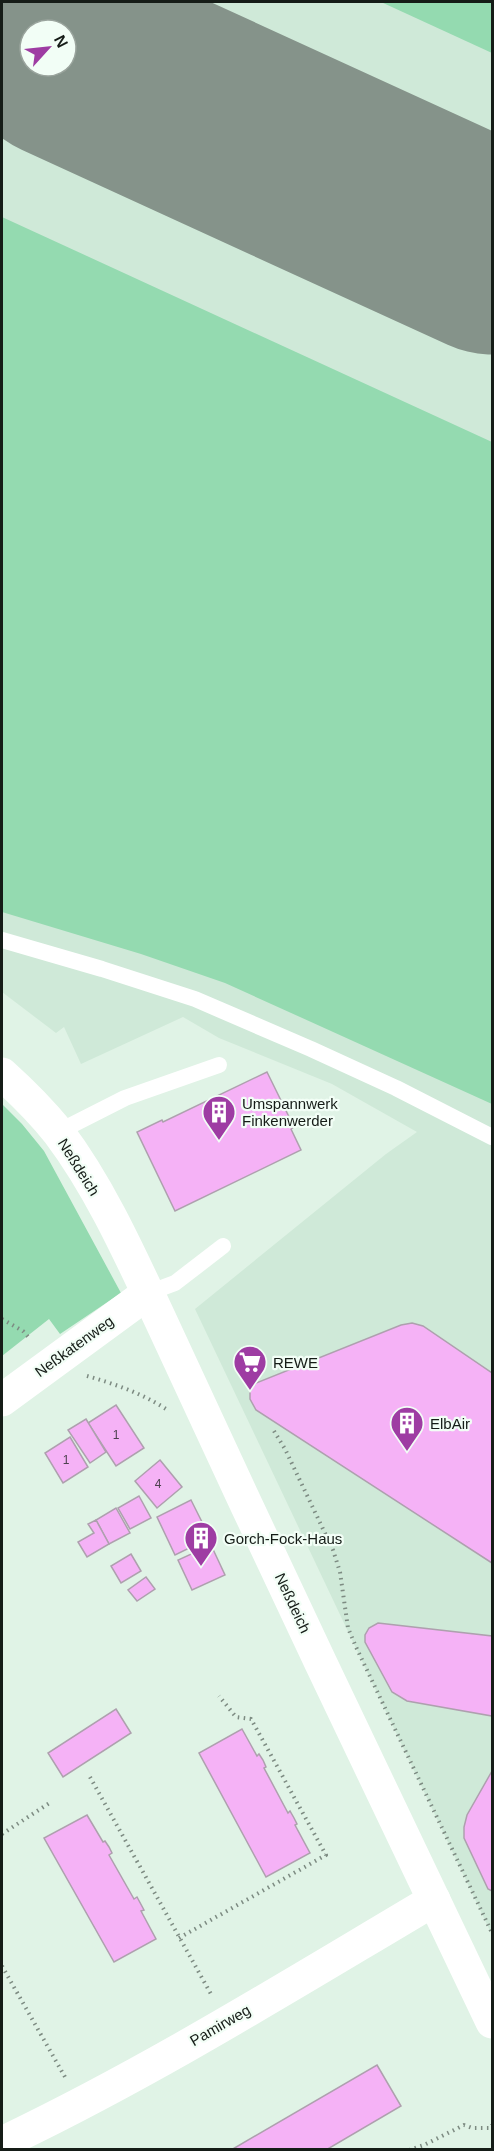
<svg xmlns="http://www.w3.org/2000/svg" width="494" height="2151" viewBox="0 0 494 2151" font-family="Helvetica,sans-serif">
<style>
.built{fill:#cfe9d8;fill-rule:evenodd}
.green{fill:#94dab0}
.lines{fill:none;stroke-linecap:round;stroke-linejoin:round}
.runway{stroke:#85938a;stroke-width:213}
.building{fill:#f5b2f6;stroke:#aea0ae;stroke-width:1.5}
.path{stroke:#7d8b82;stroke-width:4;stroke-dasharray:1.5 4.5;stroke-linecap:butt}
.lane{stroke:#fff;stroke-width:16}
.street{stroke:#fff;stroke-width:33}
.secondary{stroke:#fff;stroke-width:33}
.labels{text-anchor:middle;dominant-baseline:central;stroke-width:4.5;stroke-linejoin:round;paint-order:stroke}
.number-label{font-size:12px;fill:#4d424f}
.poi-label{font-size:15px;fill:#151c17;stroke:#f2fef6;text-anchor:start}
.street-label{font-size:15px;fill:#151c17;stroke:#f2fef6}
</style>
<rect width="100%" height="100%" fill="#e0f3e6"/>
<!-- built -->
<path class="built" d="M2,2H492V1935L195,1309L386,1154L417,1132L332,1084L219,1038L183,1017L81,1064L64,1027L56,1033L2,992ZM30,30H66V66H30Z"/>
<!-- green -->
<g class="green">
<polygon points="381,2 492,2 492,53"/>
<polygon points="2,217 492,442 492,1104 225,983 141,954 2,912"/>
<polygon points="2,1104 22,1124 44,1151 121,1293 60,1334 49,1319 2,1356"/>
</g>
<g class="lines">
<!-- runway -->
<polyline class="runway" points="66,53 492,248"/>
</g>
<!-- building -->
<g class="building">
<polygon points="267,1072 294,1127 291,1129 301,1150 175,1211 137,1132 162,1120 163,1122"/>
<polygon points="412,1323 423,1326 492,1373 492,1563 256,1410 250,1399 250,1391 256,1383 401,1325"/>
<polygon points="116,1405 144,1448 116,1466 88,1423"/>
<polygon points="86,1419 106,1452 90,1463 68,1430"/>
<polygon points="70,1437 88,1467 63,1483 45,1453"/>
<polygon points="160,1460 182,1487 157,1508 135,1481"/>
<polygon points="139,1496 151,1518 130,1529 118,1508"/>
<polygon points="191,1500 210,1538 175,1555 157,1517"/>
<polygon points="116,1508 130,1533 109,1544 96,1520"/>
<polygon points="96,1520 109,1544 87,1557 78,1542 94,1533 88,1524"/>
<polygon points="211,1545 225,1575 192,1590 178,1560"/>
<polygon points="131,1554 141,1571 121,1583 111,1566"/>
<polygon points="146,1577 155,1589 137,1601 128,1590"/>
<polygon points="378,1623 492,1636 492,1716 407,1701 392,1692 365,1642 365,1635 369,1628"/>
<polygon points="116,1709 131,1733 63,1777 48,1753"/>
<polygon points="242,1729 257,1756 259,1754 263,1760 266,1767 264,1768 288,1813 290,1811 294,1818 297,1824 295,1825 310,1853 266,1877 199,1753"/>
<polygon points="492,1771 492,1891 488,1889 464,1838 464,1827 467,1815"/>
<polygon points="87,1815 103,1842 105,1841 109,1847 112,1853 109,1855 134,1899 137,1897 144,1910 141,1911 156,1939 114,1962 44,1838"/>
<polygon points="377,2065 401,2106 326,2150 231,2150"/>
</g>
<g class="lines">
<!-- path -->
<g class="path">
<polyline points="2,1319 23,1331 30,1339"/>
<path d="M87,1376C115,1384 141,1393 166,1409"/>
<polyline points="274,1431 285,1449 333,1550 340,1572 348,1628 356,1647 492,1933"/>
<polyline points="90,1777 211,1994"/>
<polyline points="2,1834 51,1802"/>
<polyline points="179,1938 326,1855 251,1719 236,1717 219,1696"/>
<polyline points="2,1966 65,2077"/>
<polyline points="409,2150 424,2145 464,2125 472,2128 490,2128 492,2125"/>
</g>
<!-- lane -->
<g class="lane">
<polyline points="2,940 102,969 195,999 311,1049 396,1088 492,1137"/>
<polyline points="58,1132 125,1098 219,1065"/>
<polyline points="148,1293 175,1283 223,1246"/>
</g>
<!-- street -->
<g class="street">
<polyline points="2,1400 148,1293"/>
<path d="M2,2143C151,2072 292,1984 434,1900"/>
</g>
<!-- secondary -->
<path class="secondary" d="M2,1074C22,1092 41,1111 58,1132C101,1189 131,1257 161,1321C189,1381 217,1441 245,1502C326,1676 410,1849 492,2022"/>
</g>
<!-- icons -->
<defs>
<symbol id="building-pin" viewBox="-11 -11 22 30"><path d="M0 17L-7.5 6A9.5 9.5 0 1 1 7.5 6Z" fill="#9e3ca3" stroke="#f2fef6"/><path d="M-4-6H4V6H1V3H-1V6H-4ZM-2.5-4.3h1.7v1.8h-1.7ZM.8-4.3h1.7v1.8H.8ZM-2.5-1h1.7V.8h-1.7ZM.8-1h1.7V.8H.8Z" fill="#fff"/></symbol>
<symbol id="supermarket-pin" viewBox="-11 -11 22 30"><path d="M0 17L-7.5 6A9.5 9.5 0 1 1 7.5 6Z" fill="#9e3ca3" stroke="#f2fef6"/><path d="M-6-5.5h2.5l.6 2H6L4.5 2H-2.5L-4.4-4H-6ZM-1.5 3.2a1.3 1.3 0 1 0 .1 0ZM3 3.2a1.3 1.3 0 1 0 .1 0Z" fill="#fff"/></symbol>
</defs>
<g fill-rule="evenodd">
<use href="#building-pin" x="200" y="1093" width="38" height="52"/>
<use href="#supermarket-pin" x="231" y="1343" width="38" height="52"/>
<use href="#building-pin" x="388" y="1404" width="38" height="52"/>
<use href="#building-pin" x="182" y="1519" width="38" height="52"/>
</g>
<g class="labels">
<!-- number labels -->
<g class="number-label">
<text x="116" y="1435">1</text>
<text x="66" y="1460">1</text>
<text x="158" y="1484">4</text>
</g>
<!-- poi labels -->
<g class="poi-label">
<text x="242" y="1103">Umspannwerk<tspan x="242" dy="17">Finkenwerder</tspan></text>
<text x="273" y="1362">REWE</text>
<text x="430" y="1423">ElbAir</text>
<text x="224" y="1538">Gorch-Fock-Haus</text>
</g>
<!-- street labels -->
<g class="street-label">
<text transform="translate(79 1167) rotate(58)">Neßdeich</text>
<text transform="translate(74 1346) rotate(-36)">Neßkatenweg</text>
<text transform="translate(293 1603) rotate(65)">Neßdeich</text>
<text transform="translate(220 2025) rotate(-30)">Pamirweg</text>
</g>
</g>
<!-- border -->
<rect width="494" height="2151" fill="none" stroke="#151c17" stroke-width="6"/>
<!-- north arrow -->
<g transform="translate(48 48) rotate(63)"><circle r="28" fill="#f2fef6" stroke="#9aa49d" stroke-width="1.5"/>
<path d="M0-4.5L10 22L0 15L-10 22Z" fill="#9e3ca3"/>
<text y="-9" font-size="16" font-weight="bold" text-anchor="middle" fill="#151c17">N</text>
</g>
</svg>
